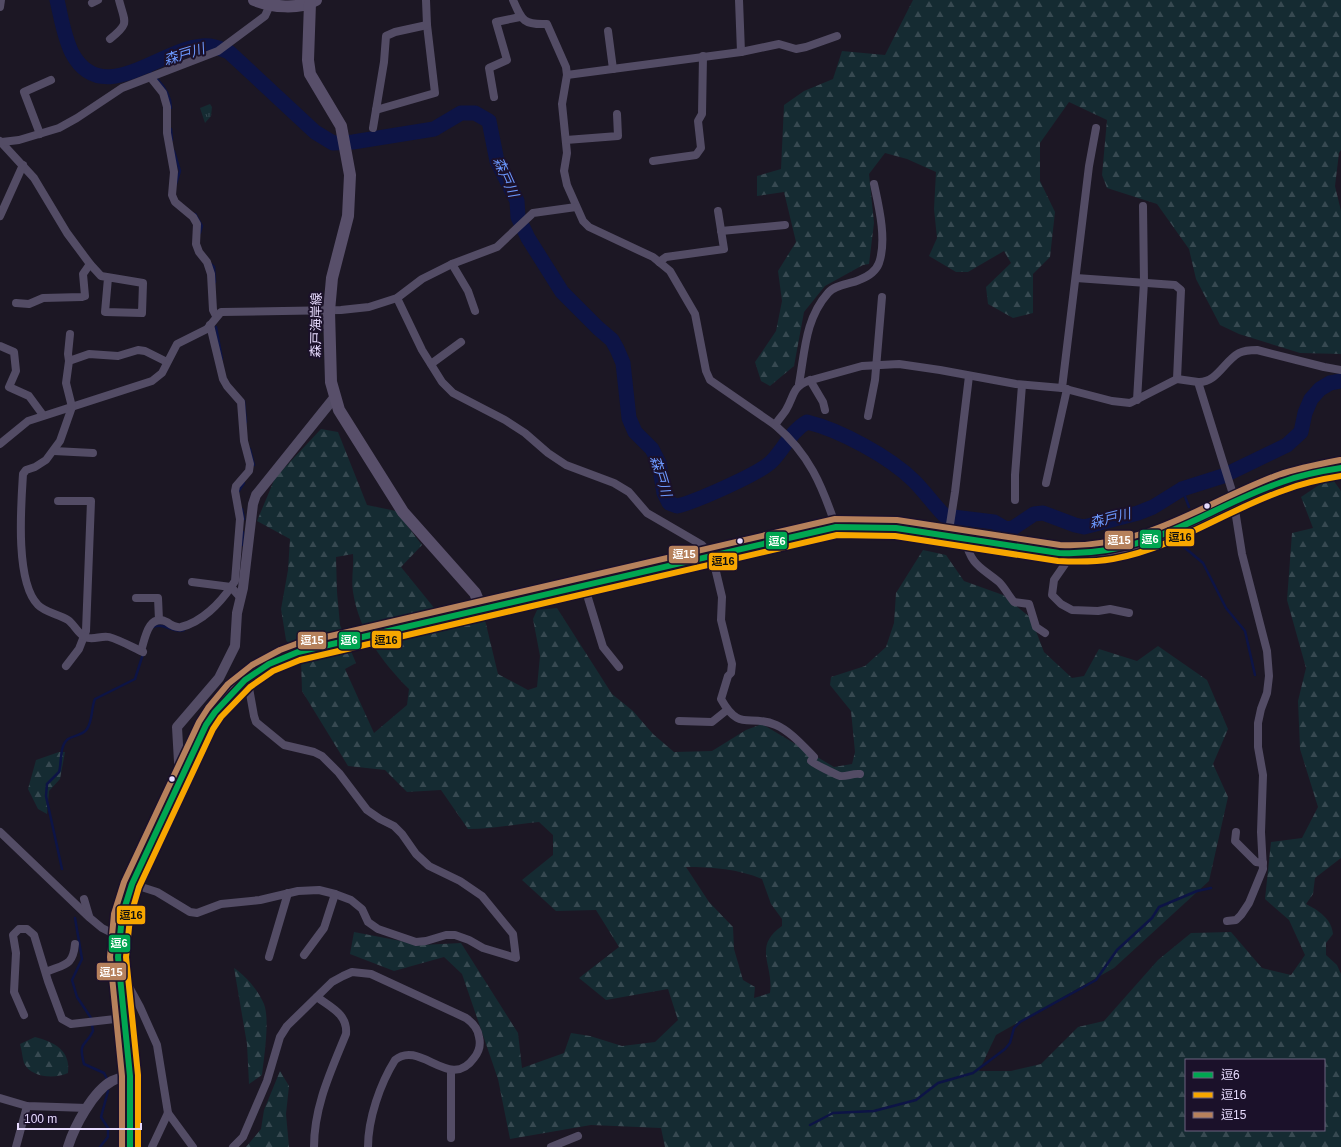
<svg xmlns="http://www.w3.org/2000/svg" width="1341" height="1147" viewBox="0 0 1341 1147" font-family="Arial,'Noto Sans JP',sans-serif">
<style>
.forest{fill:url(#forest-firs);fill-rule:evenodd}
.park{fill:url(#park-tufts)}
.lines{fill:none;stroke-linecap:round;stroke-linejoin:round}
.stream{stroke:#0d1446;stroke-width:2.5}
.river{stroke:#0d1446;stroke-width:15}
.trunk-tunnel{stroke:#3a3445;stroke-width:14;stroke-dasharray:14 7;stroke-linecap:butt}
.minor{stroke:#534c65;stroke-width:8}
.tertiary{stroke:#534c65;stroke-width:10}
.secondary{stroke:#584f6a;stroke-width:12}
.trunk{stroke:#604d64;stroke-width:14}
.bus-1-casing{stroke:#1b112a;stroke-width:9}
.bus-2-casing{stroke:#1b112a;stroke-width:9}
.bus-3-casing{stroke:#1b112a;stroke-width:9}
.bus-1{stroke:#00a651;stroke-width:6}
.bus-2{stroke:#f7a600;stroke-width:6}
.bus-3{stroke:#b6815c;stroke-width:6}
.bus-dot{fill:#e7dbfe;stroke:#1b112a;stroke-width:1.5}
.labels{text-anchor:middle;dominant-baseline:central;stroke-width:4;stroke-linejoin:round;paint-order:stroke}
.street-label{font-size:13px;fill:#e7dbfe;stroke:#1b112a}
.water-label{font-size:14px;font-style:italic;fill:#6b97fc;stroke:#1b112a}
.line-badge{stroke:#1b112a;stroke-width:1.5}
.badge-label{font-size:11px;text-anchor:middle;font-weight:bold;fill:#fff}
.pale-badge-label{font-size:11px;text-anchor:middle;font-weight:bold;fill:#111}
</style>
<defs>
<pattern id="forest-firs" width="22" height="20" patternUnits="userSpaceOnUse"><rect width="22" height="20" fill="#152b32"/><path d="M5 1l3.5 6h-7zM16 11l3.5 6h-7z" fill="#374951"/></pattern>
<pattern id="park-tufts" width="24" height="20" patternUnits="userSpaceOnUse"><rect width="24" height="20" fill="#152b32"/><path d="M3 7l-1-3M5 7V3M7 7l1-3M15 17l-1-3M17 17v-4M19 17l1-3" fill="none" stroke="#374951"/></pattern>
</defs>
<rect width="100%" height="100%" fill="#1c1724"/>
<!-- forest -->
<g class="forest">
<polygon points="913,0 1341,0 1341,150 1339,153 1335,186 1341,211 1341,354 1300,353 1239,334 1220,325 1196,279 1189,249 1157,204 1107,188 1102,175 1107,120 1069,102 1040,143 1040,181 1055,212 1050,257 1033,274 1033,313 1013,318 988,304 986,287 1011,263 1004,251 968,272 956,272 929,256 937,238 934,209 936,172 907,159 885,153 869,174 874,223 869,264 863,265 825,286 804,312 794,366 770,386 761,381 755,362 776,331 782,301 778,271 796,242 784,192 757,196 757,176 781,169 784,105 804,91 833,79 842,51 885,55"/>
<path d="M321,429L338,432L367,505L396,511L422,545L401,567L448,625L485,620L498,674L528,690L537,687L540,656L533,619L537,610L557,608L612,694L633,711L653,734L674,752L712,751L746,730L762,724L834,767L852,764L855,752L851,711L830,685L831,677L865,666L886,647L894,623L896,593L923,550L946,555L964,581L1003,595L1031,618L1044,652L1072,678L1084,676L1099,649L1137,661L1158,646L1207,680L1228,729L1213,764L1228,797L1209,881L1114,968L996,1035L979,1071H1011L1041,1064L1078,1027L1104,1021L1158,960L1191,933L1231,932L1262,968L1291,975L1305,955L1289,920L1265,899L1271,842L1302,838L1318,807L1300,749L1298,701L1306,668L1287,600L1292,533L1313,528L1301,497L1331,477L1341,491V858L1315,878L1313,894L1306,904C1318,910 1332,919 1333,934L1326,943V955L1337,965L1341,974V1147H665L661,1128L591,1125L510,1139L498,1079L462,974L444,957L394,971L350,954L354,932L422,945L461,943L518,1033L522,1068L564,1053L571,1033L590,1036L622,1046L655,1042L678,1020L668,989L606,1000L579,978L619,947L596,910L556,911L522,880L553,855V835L539,822C515,824 492,829 468,829L441,790L407,792L385,770L348,766L302,691L301,660L286,640L281,609L288,570L290,539L257,521L275,478ZM353,554C354,566 351,580 353,592C359,631 382,662 409,689L407,705L374,733L345,669L356,663L340,625L337,592L336,557ZM686,867C713,867 738,869 762,879L771,904L782,919V926C752,947 774,964 770,993L754,998L755,987L743,980L734,949L733,927L709,902ZM1186,1060H1324V1130H1186Z"/>
<polygon points="59,752 65,752 60,779 49,791 47,814 38,809 28,789 36,760"/>
<path d="M234,968C246,976 258,990 264,1004C270,1019 264,1058 262,1075L249,1084L247,1044Z"/>
<path d="M35,1037C54,1042 71,1050 68,1073C55,1079 31,1078 24,1063C22,1057 22,1050 20,1044Z"/>
<polygon points="280,1071 289,1086 286,1114 289,1147 246,1147 261,1129 264,1110"/>
</g>
<!-- park -->
<polygon class="park" points="210,104 212,107 211,116 205,123 200,108"/>
<g class="lines">
<!-- stream -->
<g class="stream">
<polyline points="144,66 152,74"/>
<path d="M156,78C164,86 171,96 171,108"/>
<polyline points="171,129 172,140"/>
<polyline points="174,151 180,171 176,184"/>
<polyline points="195,214 202,226 200,233"/>
<polyline points="211,264 214,267 215,282"/>
<polyline points="216,327 222,359"/>
<polyline points="244,401 246,422"/>
<polyline points="250,449 254,465"/>
<polyline points="1182,489 1189,507"/>
<polyline points="238,492 244,483"/>
<polyline points="242,509 244,519"/>
<polyline points="1182,536 1184,547 1203,563 1226,608 1245,631 1255,675"/>
<polyline points="242,545 243,532"/>
<path d="M153,627C165,622 173,634 184,630"/>
<path d="M62,869L46,796L47,784L59,772C62,763 59,746 68,739C74,735 82,736 87,729C93,720 91,708 95,699L135,679L143,654"/>
<path d="M75,918L82,959L72,980L77,997L91,1018L93,1031C85,1048 78,1040 84,1064L104,1073L107,1079"/>
<polyline points="810,1125 833,1113 874,1111 916,1100 938,1083 973,1073 1005,1049 1010,1043 1014,1028 1020,1022 1096,980 1117,950 1152,918 1159,907 1197,891 1211,888"/>
<polyline points="100,1147 108,1137 108,1128 101,1117 108,1091"/>
</g>
<!-- river -->
<path class="river" d="M57,0C61,17 64,37 72,53C102,109 160,49 202,46C212,45 219,48 229,52L315,132L333,143L353,142L434,129L461,113H475L489,121L497,161L517,201L518,217L528,238L562,292L598,328L612,340L617,349L623,363L629,418L635,432L652,449L659,463L664,493L669,503L677,506C695,502 761,473 772,461C784,449 791,431 807,422C840,430 890,457 914,481C925,492 934,505 945,516L994,522L1006,529L1013,528L1034,514L1043,513L1075,525L1084,527L1138,513L1153,507L1182,489L1223,476L1287,445L1301,432L1305,413L1311,399L1320,389L1330,383L1341,381"/>
<!-- trunk-tunnel -->
<polyline class="trunk-tunnel" points="298,652 444,617"/>
<!-- minor -->
<g class="minor">
<path d="M513,0C522,21 524,25 547,24L566,67L567,75L562,104L567,153L564,171L567,185L583,221L589,227L653,257L670,271L695,314L706,371L710,380L775,425"/>
<polyline points="739,0 741,52"/>
<polyline points="92,3 98,0"/>
<polyline points="0,7 1,0"/>
<polyline points="608,31 613,69"/>
<path d="M110,39C130,23 125,23 119,0"/>
<polyline points="567,75 741,52 779,44 796,49 806,47 837,36"/>
<polyline points="151,78 163,93 167,107 167,133 174,172 172,195 175,202 193,217 197,224 196,244 199,252 207,262 211,274 213,310 216,316"/>
<polyline points="494,97 489,68 507,60 496,22 520,17"/>
<polyline points="376,110 435,93 427,25"/>
<polyline points="373,128 384,62 386,36 395,32 427,25 426,0"/>
<polyline points="40,134 24,92 51,80"/>
<polyline points="566,140 618,136 617,114"/>
<polyline points="0,141 34,178 67,233 90,264 101,276 143,283 142,313 105,312 108,278"/>
<polyline points="2,142 19,140 59,128 77,118 122,88 218,51 265,16 270,5"/>
<polyline points="653,161 696,155 701,148 698,121 702,114 703,56"/>
<polyline points="0,216 23,165"/>
<polyline points="721,231 785,225"/>
<polyline points="659,262 666,257 724,249 718,211"/>
<polyline points="452,264 468,291 475,311"/>
<polyline points="1076,278 1175,285 1181,290 1177,379"/>
<path d="M397,298L422,350L442,382L453,393L505,420L525,433L548,453L566,465L614,483L629,492L647,513L702,545L712,555L722,597L721,620L732,664L731,673L728,676L721,699C740,733 749,713 776,725C790,731 803,746 814,757L811,761C812,763 837,775 840,776C846,777 853,773 860,774"/>
<polyline points="16,303 29,304 43,298 82,297 85,296 83,274 90,264"/>
<polyline points="210,325 223,379 227,386 241,402 244,441 250,464 249,471 236,486 235,491 240,519 235,581 231,587 240,597"/>
<polyline points="0,346 14,352 16,371 9,387 29,396 43,415"/>
<polyline points="69,361 68,354 70,334"/>
<polyline points="431,364 461,342"/>
<polyline points="810,380 823,402 825,410"/>
<path d="M1198,382C1217,383 1224,361 1239,353C1245,350 1251,350 1257,350L1324,367L1341,370"/>
<path d="M799,384C805,351 805,319 828,293C834,285 850,284 859,280C867,277 876,271 879,263C887,240 879,207 874,184"/>
<polyline points="1062,388 1089,166 1096,128"/>
<polyline points="1137,400 1144,282 1143,206"/>
<polyline points="868,416 875,380 882,297"/>
<polyline points="0,444 28,421 152,381 162,373 177,344 207,329 221,312 341,310 369,307 397,298 422,279 452,264 497,247 533,213 576,207"/>
<polyline points="54,451 93,453"/>
<polyline points="1046,483 1067,389"/>
<polyline points="1015,500 1015,475 1022,385"/>
<polyline points="58,501 91,501 86,631 79,649 66,666"/>
<path d="M836,527C822,485 809,454 775,425C778,420 783,415 786,410C794,397 792,387 808,381L862,366L899,364L940,370L1016,384L1062,388L1112,401L1130,403L1177,379L1198,382L1232,491L1242,554L1267,651L1269,676L1267,693L1261,709L1258,723V747L1263,775L1261,832L1263,869L1249,903L1241,915L1236,920L1227,921"/>
<polyline points="948,537 955,492 969,376"/>
<path d="M965,539C971,566 981,567 999,582C1005,588 1008,595 1014,602L1029,604L1036,627L1045,633"/>
<polyline points="1072,554 1054,580 1052,595 1061,604 1072,610 1098,611 1110,609 1129,613"/>
<polyline points="584,585 603,647 619,667"/>
<polyline points="136,598 158,598 159,620"/>
<path d="M141,651C145,639 148,613 167,622C171,625 176,628 181,627C202,622 220,603 231,587L192,582"/>
<path d="M143,652C132,647 120,640 109,637C101,635 93,641 85,637C78,634 74,624 68,620C59,614 46,613 38,605C15,582 21,505 23,474L26,470L35,467L46,460L60,441L72,407L66,383L69,361L89,354L118,356L138,350L145,351L167,362"/>
<polyline points="679,721 712,722 727,710"/>
<polyline points="0,832 90,918 102,928 118,936"/>
<polyline points="1236,832 1235,841 1256,862 1263,863"/>
<polyline points="132,884 157,892 190,912 197,913 221,904 260,900 298,891 319,890 335,894 351,900 362,909 368,922 378,929 416,942 426,941 446,935 455,935 469,940 483,948 516,958 513,934 482,896 460,881 429,866 416,854 402,834 394,826 380,819 367,810 339,773 322,756 314,752 284,745 256,722 254,716 247,677"/>
<polyline points="84,899 89,916"/>
<polyline points="304,955 324,928 335,894"/>
<polyline points="269,957 288,893"/>
<path d="M46,972C65,964 73,966 75,944"/>
<polyline points="120,978 128,985 140,1007 157,1045 168,1113 152,1147"/>
<polyline points="24,1015 14,992 16,953 13,935 19,929 27,929 34,935 48,981 62,1019 71,1024 124,1018"/>
<polyline points="0,1098 27,1106 87,1108"/>
<polyline points="168,1113 193,1147"/>
<polyline points="451,1138 451,1070"/>
<polyline points="16,1147 27,1106"/>
<path d="M233,1147L243,1137L267,1081L280,1037L287,1026L332,982L343,976L352,972L371,974L466,1018C473,1023 478,1028 479,1037C481,1045 479,1052 474,1058C450,1092 420,1039 395,1060C380,1084 368,1119 368,1147"/>
<path d="M314,1147C314,1106 331,1071 346,1034C348,1014 330,1007 317,997"/>
<polyline points="551,1147 578,1136"/>
</g>
<!-- tertiary -->
<g class="tertiary">
<polyline points="184,772 179,762 177,727 219,678 235,646 237,613 243,588 253,504 256,495 334,398"/>
<path d="M68,1147C74,1127 93,1091 112,1081C118,1078 125,1077 130,1076"/>
</g>
<!-- secondary -->
<g class="secondary">
<path d="M254,0C272,7 298,10 316,0"/>
<polyline points="310,3 308,60 310,74 341,126 350,175 348,216 332,278 329,311 331,382 339,410 403,512 475,593 482,610"/>
</g>
<!-- trunk -->
<g class="trunk">
<path d="M444,617L836,527C856,527 876,526 896,528C933,533 970,540 1007,546C1042,552 1076,557 1112,551C1193,536 1258,476 1341,468"/>
<path d="M130,1147V1076L118,957L122,916L132,884L206,725C228,689 257,666 298,652"/>
</g>
<defs>
<path id="bus-1" d="M130,1147V1076L118,957L122,916L132,884L206,725L215,712L245,680L269,664L298,652L836,527L896,528L1059,553C1151,557 1201,510 1282,482C1301,475 1321,471 1341,468"/>
<path id="bus-2" d="M138,1147V1075L126,957L130,918L139,887L213,729L221,717L250,687L273,671L300,660L837,535L895,536L1058,561C1077,562 1095,562 1113,559C1175,548 1226,510 1285,490C1303,483 1322,479 1341,476"/>
<path id="bus-3" d="M122,1147V1076L110,957L114,914L124,882L199,722L208,708L228,684L252,665L280,650L296,644L835,519L897,520L1060,545C1146,549 1201,504 1278,475C1298,468 1319,464 1340,460"/>
</defs>
<!-- bus-1 casing -->
<use href="#bus-1" class="bus-1-casing"/>
<!-- bus-2 casing -->
<use href="#bus-2" class="bus-2-casing"/>
<!-- bus-3 casing -->
<use href="#bus-3" class="bus-3-casing"/>
<!-- bus-1 -->
<use href="#bus-1" class="bus-1"/>
<!-- bus-2 -->
<use href="#bus-2" class="bus-2"/>
<!-- bus-3 -->
<use href="#bus-3" class="bus-3"/>
</g>
<!-- markers -->
<g class="bus-dot">
<circle cx="1207" cy="506" r="3.5"/>
<circle cx="740" cy="541" r="3.5"/>
<circle cx="172" cy="779" r="3.5"/>
</g>
<g class="labels">
<!-- street labels -->
<g class="street-label">
<text transform="translate(316 325) rotate(-89)">森戸海岸線</text>
</g>
<!-- water labels -->
<g class="water-label">
<text transform="translate(184 54) rotate(-17)">森戸川</text>
<text transform="translate(506 177) rotate(66)">森戸川</text>
<text transform="translate(661 476) rotate(73)">森戸川</text>
<text transform="translate(1110 518) rotate(-14)">森戸川</text>
</g>
</g>
<g class="line-badge">
<rect x="1165" y="528" width="30" height="19" rx="4" fill="#f7a600"/>
<rect x="1139" y="529" width="23" height="20" rx="4" fill="#00a651"/>
<rect x="1104" y="530" width="30" height="20" rx="4" fill="#b6815c"/>
<rect x="765" y="531" width="23" height="19" rx="4" fill="#00a651"/>
<rect x="668" y="545" width="31" height="19" rx="4" fill="#b6815c"/>
<rect x="708" y="552" width="30" height="19" rx="4" fill="#f7a600"/>
<rect x="371" y="630" width="31" height="19" rx="4" fill="#f7a600"/>
<rect x="338" y="631" width="23" height="19" rx="4" fill="#00a651"/>
<rect x="297" y="631" width="30" height="19" rx="4" fill="#b6815c"/>
<rect x="116" y="905" width="30" height="20" rx="4" fill="#f7a600"/>
<rect x="108" y="934" width="23" height="19" rx="4" fill="#00a651"/>
<rect x="96" y="962" width="31" height="19" rx="4" fill="#b6815c"/>
</g>
<g class="badge-label">
<text x="1150" y="543">逗6</text>
<text x="1119" y="544">逗15</text>
<text x="777" y="545">逗6</text>
<text x="684" y="558">逗15</text>
<text x="349" y="644">逗6</text>
<text x="312" y="644">逗15</text>
<text x="119" y="947">逗6</text>
<text x="111" y="976">逗15</text>
</g>
<g class="pale-badge-label">
<text x="1180" y="541">逗16</text>
<text x="723" y="565">逗16</text>
<text x="386" y="644">逗16</text>
<text x="131" y="919">逗16</text>
</g>
<!-- legend -->
<rect x="1185" y="1059" width="140" height="72" fill="#1b112a" stroke="#6d627f"/>
<rect x="1193" y="1072" width="20" height="6" fill="#00a651" stroke="#6d627f"/>
<text x="1221" y="1079" font-size="12" fill="#e7dbfe">逗6</text>
<rect x="1193" y="1092" width="20" height="6" fill="#f7a600" stroke="#6d627f"/>
<text x="1221" y="1099" font-size="12" fill="#e7dbfe">逗16</text>
<rect x="1193" y="1112" width="20" height="6" fill="#b6815c" stroke="#6d627f"/>
<text x="1221" y="1119" font-size="12" fill="#e7dbfe">逗15</text>
<!-- scale -->
<path d="M18 1123v6h123v-6" fill="none" stroke="#e7dbfe" stroke-width="2"/>
<text x="24" y="1123" font-size="12" fill="#e7dbfe" stroke="#1b112a" stroke-width="3" paint-order="stroke">100 m</text>
</svg>
